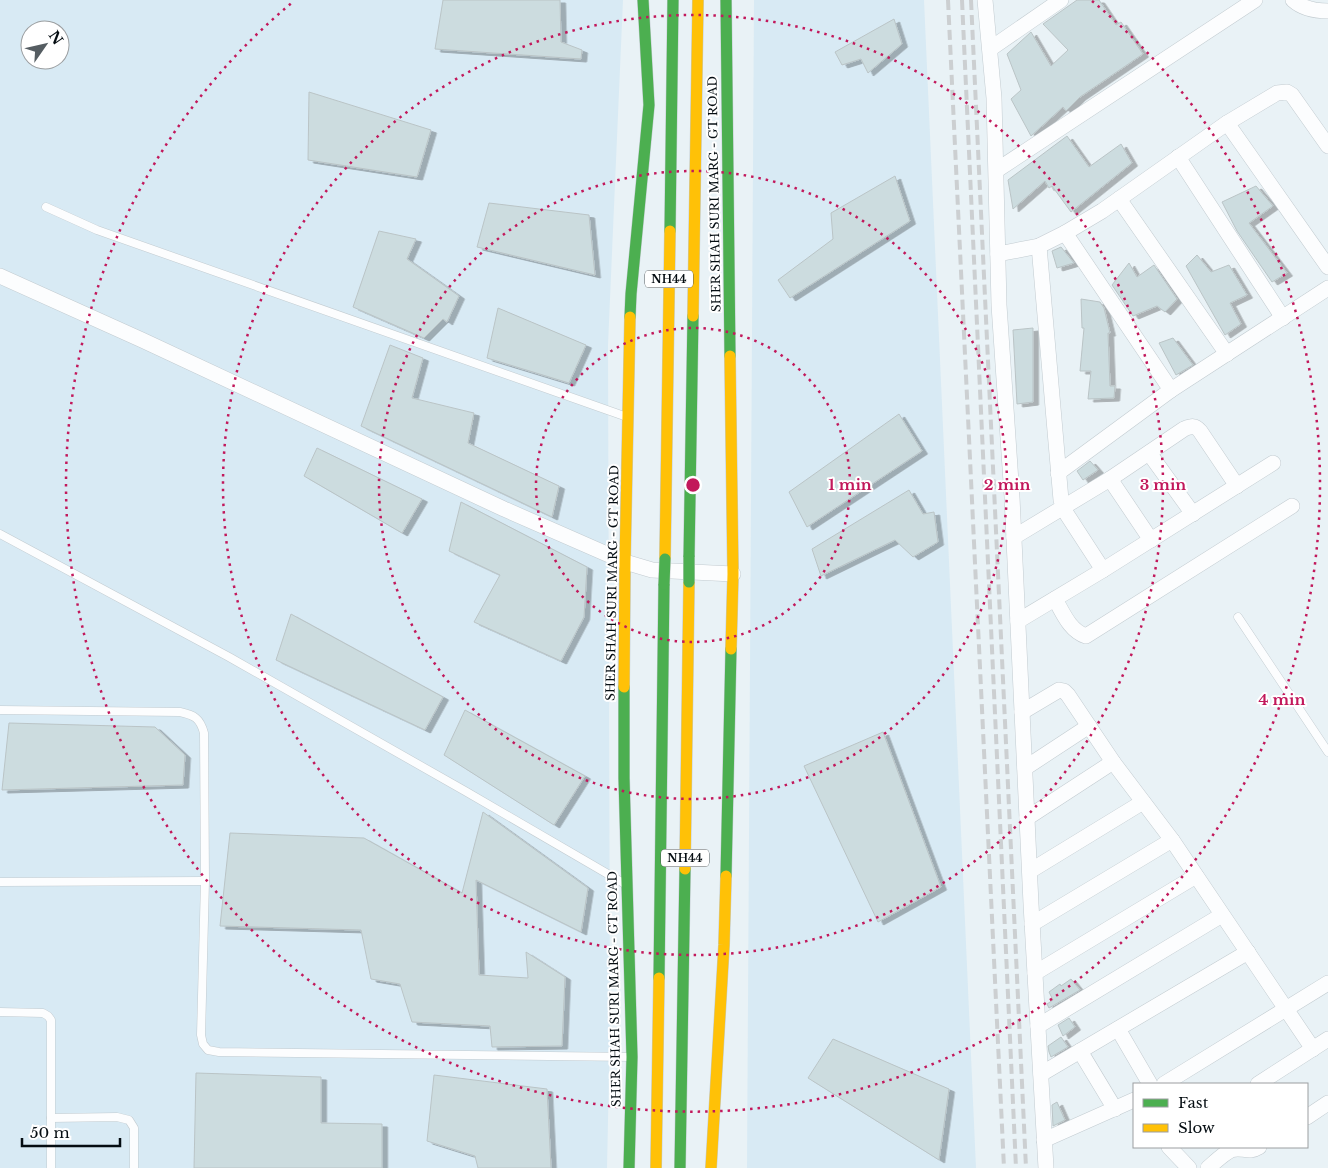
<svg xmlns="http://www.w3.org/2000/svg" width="1328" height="1168" viewBox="0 0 1328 1168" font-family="'Libre Baskerville',serif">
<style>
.built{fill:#d8eaf4;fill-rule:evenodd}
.building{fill:#ccdcdf;stroke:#bac4c6;filter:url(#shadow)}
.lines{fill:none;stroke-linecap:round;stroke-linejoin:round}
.lane-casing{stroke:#c2cbd0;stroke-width:9}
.street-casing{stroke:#c2cbd0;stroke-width:16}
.fast-casing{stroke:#c2cbd0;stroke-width:12}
.slow-casing{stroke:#c2cbd0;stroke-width:12}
.lane{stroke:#fcfdfe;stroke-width:8}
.street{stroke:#fcfdfe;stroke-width:15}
.fast{stroke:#4caf50;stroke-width:11}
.slow{stroke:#ffc107;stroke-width:11}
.rail{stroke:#cccfd1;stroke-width:4;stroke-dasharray:10 5;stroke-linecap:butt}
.fast-bridge-casing{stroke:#cacfd1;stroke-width:12;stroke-linecap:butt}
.fast-bridge{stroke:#4caf50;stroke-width:11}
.ring{fill:none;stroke:#c2185b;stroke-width:2.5;stroke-dasharray:2.5 5}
.labels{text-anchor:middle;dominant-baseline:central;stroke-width:4;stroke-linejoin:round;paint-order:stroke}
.shield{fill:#fff;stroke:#505659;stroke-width:1}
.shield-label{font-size:11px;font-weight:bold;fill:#050d12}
.street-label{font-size:12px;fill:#050d12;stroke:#fff}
.centre{fill:#c2185b;stroke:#fff;stroke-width:2.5}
.ring-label{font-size:15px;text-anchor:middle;font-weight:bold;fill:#c2185b;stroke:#fff;stroke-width:4;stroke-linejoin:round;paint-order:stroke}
</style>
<defs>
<filter id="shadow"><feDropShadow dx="5.5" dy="3" stdDeviation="0" flood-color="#0004"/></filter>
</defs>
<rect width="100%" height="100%" fill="#e9f2f6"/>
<!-- built -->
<g class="built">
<path d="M0,0H623L608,345L610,1027L607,1168H0ZM30,30H60V60H30Z"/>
<polygon points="754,0 924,0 976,1168 747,1168"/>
</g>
<!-- building -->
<g class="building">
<polygon points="443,0 560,0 561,42 582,50 581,59 435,49"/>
<polygon points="1077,0 1099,0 1116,25 1121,22 1143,54 1080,97 1066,111 1063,107 1031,136 1011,99 1021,90 1007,54 1031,32 1051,66 1068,50 1043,24"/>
<polygon points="894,19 902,44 868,73 861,59 842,65 835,52"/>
<polygon points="309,92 431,130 417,177 308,160"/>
<polygon points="1067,136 1089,167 1121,144 1132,163 1071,212 1052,186 1049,188 1045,181 1013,209 1008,180"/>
<polygon points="895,176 910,221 790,298 778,280 833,239 831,213"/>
<polygon points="1256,186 1273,206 1249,223 1287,273 1272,282 1237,231 1222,202"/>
<polygon points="489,203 589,215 595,275 477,247"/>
<polygon points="379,231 416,239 407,259 459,296 447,322 443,319 424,338 353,307"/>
<polygon points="1061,247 1074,263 1057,268 1052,251"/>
<polygon points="1197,255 1211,272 1229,265 1247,295 1230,303 1241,324 1225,335 1186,266"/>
<polygon points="1129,263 1137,277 1154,265 1177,299 1165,312 1157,306 1133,316 1112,285"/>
<polygon points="1081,299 1100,302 1104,308 1110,333 1108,333 1110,386 1115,386 1114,398 1088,399 1091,371 1080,371 1084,328 1082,328"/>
<polygon points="498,308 586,345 569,383 487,358"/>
<polygon points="1033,328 1033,402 1017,404 1013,330"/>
<polygon points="1173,338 1193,365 1176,375 1159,343"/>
<polygon points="390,345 423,358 412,398 474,413 468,443 559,486 552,517 361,426"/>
<polygon points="899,414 922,451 807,527 789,492"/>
<polygon points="317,448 422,499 402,533 304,476"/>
<polygon points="1090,461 1098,470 1083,480 1077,471"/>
<polygon points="909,490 923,514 934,512 938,542 913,557 895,540 821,576 812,549"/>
<polygon points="461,502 587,567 584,617 561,661 474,622 500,575 449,551"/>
<polygon points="291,614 443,697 425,730 276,660"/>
<polygon points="465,710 585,776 554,825 444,755"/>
<polygon points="9,723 155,727 185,755 183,785 2,790"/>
<polygon points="883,732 941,887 878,922 804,766"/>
<polygon points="483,812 588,888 581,932 476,880 479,975 528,978 526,952 565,977 562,1046 492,1047 490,1026 412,1022 400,984 371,979 361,930 220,926 230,833 364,838 462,893"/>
<polygon points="1071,979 1080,990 1049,1008 1047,1004 1053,1000 1049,992 1060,984 1061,986"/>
<polygon points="1069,1018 1075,1027 1063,1036 1058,1025"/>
<polygon points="1061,1037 1068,1047 1051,1057 1049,1052 1048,1046"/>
<polygon points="833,1039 949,1089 939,1160 808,1078"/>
<polygon points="196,1073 321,1077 321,1123 382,1124 382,1168 194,1168"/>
<polygon points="434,1075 547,1089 551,1168 478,1168 475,1156 427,1141"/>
<polygon points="1057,1102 1065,1120 1053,1126 1052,1105"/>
</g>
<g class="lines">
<defs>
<g id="lane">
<polyline points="46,207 97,230 627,417"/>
<polyline points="0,534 229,657 465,791 625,884"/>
<polyline points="1238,617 1328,752"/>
<path d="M0,710L180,712C194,715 200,718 204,733L205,881L201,1035L203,1044L208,1050L219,1052L632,1057"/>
<polyline points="0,882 205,881"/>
<polyline points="0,1012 43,1013 48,1016 51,1020 51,1168"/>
<polyline points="51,1118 117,1117 129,1120 134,1128 134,1168"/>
</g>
<g id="street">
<polyline points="985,0 994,98 999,305 1012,497 1031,904 1046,1168"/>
<path d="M1293,0C1303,9 1315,11 1328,11"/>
<polyline points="990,49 1061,0"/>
<polyline points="1227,123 1328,267"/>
<polyline points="1178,157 1283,318"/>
<polyline points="997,170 1255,0"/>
<polyline points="1119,199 1227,354"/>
<polyline points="1065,233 1171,390"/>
<polyline points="1039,246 1061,500 1066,513 1103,570"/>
<polyline points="998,254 1039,246 1065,233 1102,211 1227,123 1277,93 1287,92 1292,95 1328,146"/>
<polyline points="0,276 142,340 504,509 625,562 652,570 733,574"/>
<polyline points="1149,453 1193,514"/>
<polyline points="1058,473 1171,390 1328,288"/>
<polyline points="1110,479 1151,540"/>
<path d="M1014,537L1110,479L1184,429C1192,426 1195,425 1200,431L1237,486"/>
<path d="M1055,599C1063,613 1070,631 1086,636L1292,506"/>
<polyline points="1018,621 1103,570 1273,463"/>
<polyline points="1022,712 1059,690 1064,691 1068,695 1113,762 1172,840 1313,1049"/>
<polyline points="1025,768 1089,726"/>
<polyline points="1027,818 1113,762"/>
<polyline points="1030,871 1143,802"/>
<polyline points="1032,924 1172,840"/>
<polyline points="1035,973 1196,876"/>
<polyline points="1038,1026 1222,915"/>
<polyline points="1118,1029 1150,1084"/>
<polyline points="1080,1051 1115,1109"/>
<polyline points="1041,1074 1248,952"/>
<polyline points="1164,1084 1328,983"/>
<polyline points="1258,1084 1328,1039"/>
<polyline points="1307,1117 1328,1103"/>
<polyline points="1044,1140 1134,1100"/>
<polyline points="1169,1147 1189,1168"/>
<path d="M1208,1168C1215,1162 1223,1154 1231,1150C1242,1146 1248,1154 1259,1147"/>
</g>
<g id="fast">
<polyline points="726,0 730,356"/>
<polyline points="670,231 673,0"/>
<polyline points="630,317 631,294 649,105 643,0"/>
<polyline points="689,557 693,316"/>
<polyline points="624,687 624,778 632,1057 629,1168"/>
<polyline points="726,876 731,649"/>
<polyline points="659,978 664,584"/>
<polyline points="680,1168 685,869"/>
</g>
<g id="slow">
<polyline points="693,316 698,0"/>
<polyline points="730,356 733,574 731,649"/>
<polyline points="665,559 670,231"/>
<polyline points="624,687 625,562 630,317"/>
<polyline points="685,869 689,582"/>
<polyline points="656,1168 659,978"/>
<polyline points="711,1168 724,945 726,876"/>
</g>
</defs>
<!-- lane casing -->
<use href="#lane" class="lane-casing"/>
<!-- street casing -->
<use href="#street" class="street-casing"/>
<!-- fast casing -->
<use href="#fast" class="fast-casing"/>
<!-- slow casing -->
<use href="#slow" class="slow-casing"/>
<!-- lane -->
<use href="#lane" class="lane"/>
<!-- street -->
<use href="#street" class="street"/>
<!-- fast -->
<use href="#fast" class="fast"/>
<!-- slow -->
<use href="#slow" class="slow"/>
<!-- rail -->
<g class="rail">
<polyline points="948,0 1004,1168"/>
<polyline points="962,0 1016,1168"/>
<polyline points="971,0 1026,1168"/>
</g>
<defs>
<g id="fast-bridge">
<polyline points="689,557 689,582"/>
<polyline points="664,584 665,559"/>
</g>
</defs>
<!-- fast-bridge casing -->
<use href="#fast-bridge" class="fast-bridge-casing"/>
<!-- fast-bridge -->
<use href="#fast-bridge" class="fast-bridge"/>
</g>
<!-- distance rings -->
<g class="ring">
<circle cx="693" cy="485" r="157"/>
<circle cx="693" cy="485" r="314"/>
<circle cx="693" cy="485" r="470"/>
<path d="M1092 1A627 627 0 1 1 294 1"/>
</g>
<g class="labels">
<!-- shield labels -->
<g class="shield">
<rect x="645" y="270.5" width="48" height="17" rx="4"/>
<rect x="661" y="849.5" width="48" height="17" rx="4"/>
</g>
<g class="shield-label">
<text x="669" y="279">NH44</text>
<text x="685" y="858">NH44</text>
</g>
<!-- street labels -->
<g class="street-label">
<text transform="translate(714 194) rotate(-91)">SHER SHAH SURI MARG - GT ROAD</text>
<text transform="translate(612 583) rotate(-89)">SHER SHAH SURI MARG - GT ROAD</text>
<text transform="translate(614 989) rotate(-91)">SHER SHAH SURI MARG - GT ROAD</text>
</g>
</g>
<circle cx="693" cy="485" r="8" class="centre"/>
<g class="ring-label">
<text x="850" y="490">1 min</text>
<text x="1007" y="490">2 min</text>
<text x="1163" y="490">3 min</text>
<text x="1282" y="705">4 min</text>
</g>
<!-- legend -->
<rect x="1133" y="1083" width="175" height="65" fill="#ffffff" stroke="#9b9ea0"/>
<rect x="1143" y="1099" width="25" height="8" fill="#4caf50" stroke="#9b9ea0"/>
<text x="1178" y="1108" font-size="15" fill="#050d12">Fast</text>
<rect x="1143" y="1124" width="25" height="8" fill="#ffc107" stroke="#9b9ea0"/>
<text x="1178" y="1133" font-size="15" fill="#050d12">Slow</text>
<!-- north arrow -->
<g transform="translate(45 45) rotate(56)"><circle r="24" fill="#ffffff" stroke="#9b9ea0"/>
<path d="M0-4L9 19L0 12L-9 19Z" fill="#555d62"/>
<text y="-8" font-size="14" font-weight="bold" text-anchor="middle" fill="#050d12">N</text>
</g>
<!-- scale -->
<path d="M22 1138v8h98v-8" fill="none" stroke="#050d12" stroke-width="2.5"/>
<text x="30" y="1138" font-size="15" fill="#050d12" stroke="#ffffff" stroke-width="4" paint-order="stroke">50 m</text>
</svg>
